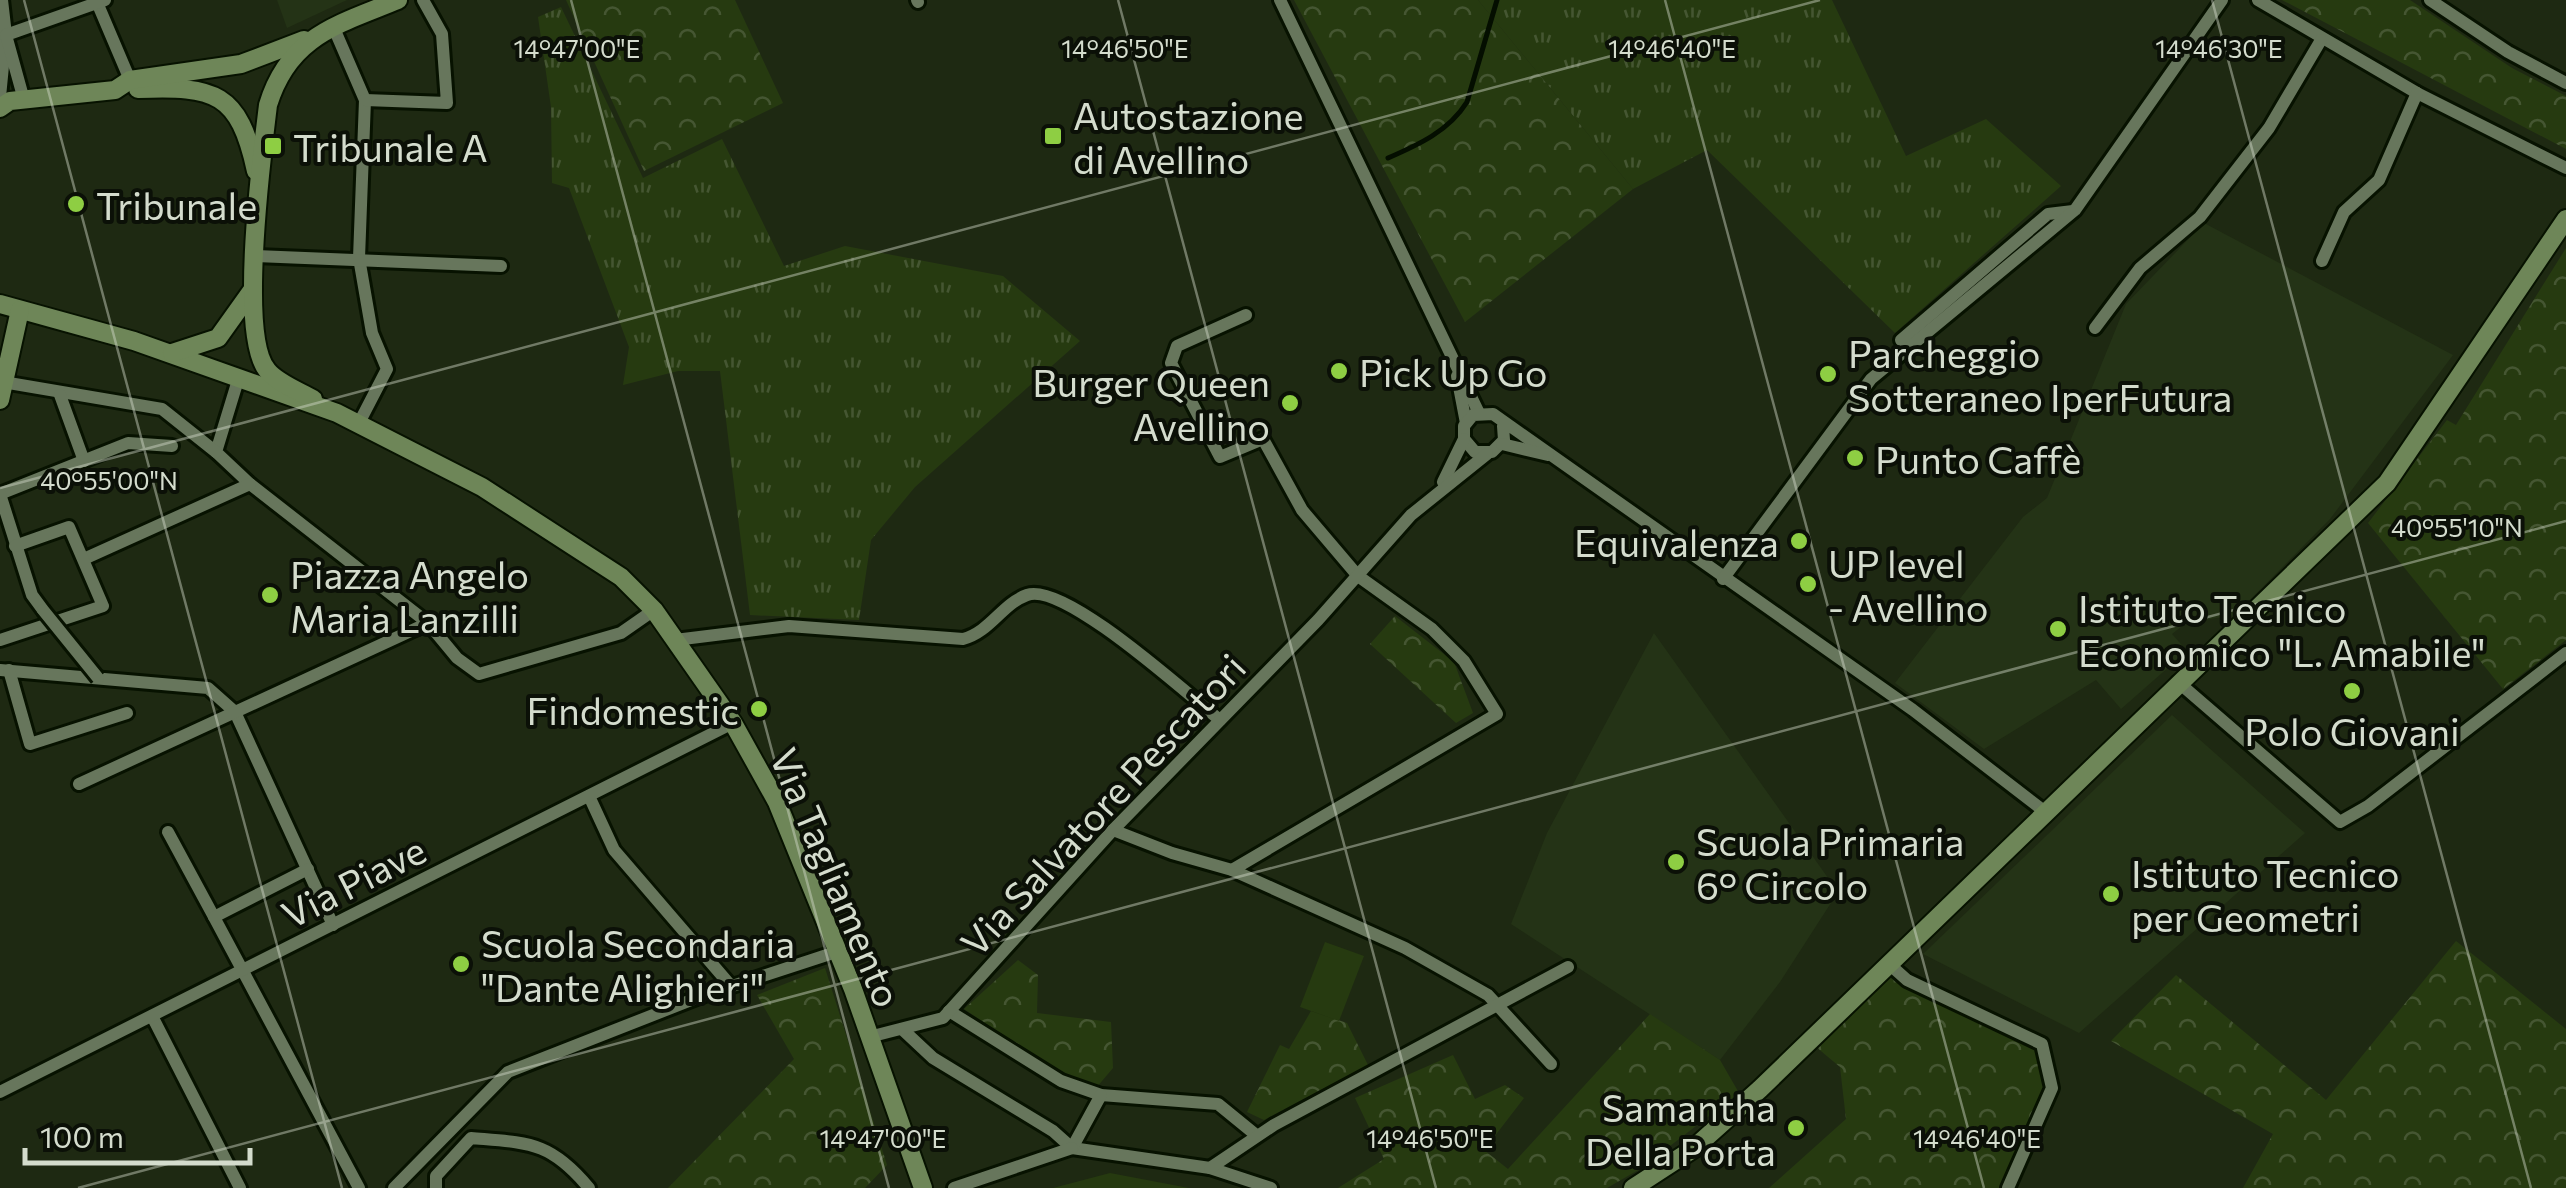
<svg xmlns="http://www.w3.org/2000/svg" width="2566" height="1188" viewBox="0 0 2566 1188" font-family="Commissioner,sans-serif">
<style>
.built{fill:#243316}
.grass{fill:url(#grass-tufts)}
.forest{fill:url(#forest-crowns)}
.pitch{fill:#263a10}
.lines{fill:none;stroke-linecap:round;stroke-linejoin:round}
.stream{stroke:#040e00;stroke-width:5}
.street-casing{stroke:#071200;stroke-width:18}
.secondary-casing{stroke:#071200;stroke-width:22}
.street{stroke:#67765c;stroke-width:12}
.secondary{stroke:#6e8658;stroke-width:18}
.street-bridge-casing{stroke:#071200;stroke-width:18;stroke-linecap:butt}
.street-bridge{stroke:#67765c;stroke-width:12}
.ticks{fill:none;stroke:#d4dccd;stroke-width:2.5;stroke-opacity:0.45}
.poi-dot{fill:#8ece43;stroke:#0b1007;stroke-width:4}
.labels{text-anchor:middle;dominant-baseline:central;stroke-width:8;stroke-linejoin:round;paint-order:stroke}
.poi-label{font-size:38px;fill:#d4dccd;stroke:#0b1007;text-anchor:start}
.street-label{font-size:38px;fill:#d4dccd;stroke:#0b1007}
.ticks-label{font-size:25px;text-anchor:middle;fill:#d4dccd;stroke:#0b1007;stroke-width:8;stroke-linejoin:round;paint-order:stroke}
</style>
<defs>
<pattern id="grass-tufts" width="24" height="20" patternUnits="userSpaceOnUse" patternTransform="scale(2.5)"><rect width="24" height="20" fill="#263a10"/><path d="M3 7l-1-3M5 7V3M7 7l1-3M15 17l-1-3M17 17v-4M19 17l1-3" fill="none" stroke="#455632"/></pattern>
<pattern id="forest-crowns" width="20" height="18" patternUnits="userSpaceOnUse" patternTransform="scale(2.5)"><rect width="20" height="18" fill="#263a10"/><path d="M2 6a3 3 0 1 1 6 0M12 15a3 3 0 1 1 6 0" fill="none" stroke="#455632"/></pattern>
</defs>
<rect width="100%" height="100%" fill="#1e2912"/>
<!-- built -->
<g class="built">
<polygon points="277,0 347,0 287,28"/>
<polygon points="2204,223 2453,355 2330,519 2235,615 2186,623 2172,634 2187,651 2121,709 2096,680 1984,749 1895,683 2023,517 2047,498 2126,304"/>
<polygon points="1654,633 1838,892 1780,982 1720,1060 1511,924 1547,833"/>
<polygon points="2172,715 2305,833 2079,1033 1923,954"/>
</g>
<!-- grass -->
<g class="grass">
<polygon points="1478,0 1832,0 1906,156 1986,119 2061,186 1895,333 1707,150 1633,189"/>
<polygon points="561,7 643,178 722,139 784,266 845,246 1003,276 1080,341 915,487 871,540 859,620 750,615 720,371 678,371 623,385 629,347 569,188 552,183 551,107 538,17"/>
</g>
<!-- forest -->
<g class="forest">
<polygon points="566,0 735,0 783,103 644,171"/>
<polygon points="1294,0 1478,0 1633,189 1465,322"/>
<polygon points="2282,0 2410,0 2512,68 2566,96 2566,149"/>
<polygon points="2566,248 2566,640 2503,689 2368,523 2447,420 2456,425"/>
<polygon points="1395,616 1454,662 1473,713 1456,723 1370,644"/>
<polygon points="2456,941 2566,1029 2566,1188 2243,1188 2273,1134 2111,1041 2176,975 2326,1100"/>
<polygon points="1018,960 1038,975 1037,1013 1111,1022 1113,1068 1096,1088 1045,1063 964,1009"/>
<polygon points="1888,963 2042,1044 2052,1088 2008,1188 1769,1188 1846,1119 1840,1067 1809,1041"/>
<polygon points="825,968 887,1165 865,1188 668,1188 794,1059 757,995"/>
<polygon points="1311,1011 1347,1023 1368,1065 1264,1120 1247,1112 1280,1045 1289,1049"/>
<polygon points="1650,1014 1720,1060 1739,1093 1640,1169 1607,1188 1338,1188 1384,1159 1355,1098 1453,1055 1475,1099 1505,1085 1524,1098 1484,1150 1508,1169"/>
</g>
<!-- pitch -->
<g class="pitch">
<polygon points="1325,942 1364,956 1339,1021 1300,1007"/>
<polygon points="1110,1173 1189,1188 1053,1188"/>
</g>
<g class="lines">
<!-- stream -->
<path class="stream" d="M1388,158C1418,145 1449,131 1467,102L1497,0"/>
<defs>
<g id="street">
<polyline points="96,0 130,80"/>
<polyline points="917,0 918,2"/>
<polyline points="1280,0 1479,413"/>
<polyline points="2258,0 2417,93 2566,168"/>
<polyline points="2430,0 2508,52 2566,83"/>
<polyline points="333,26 365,100 359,258 372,333 387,369 359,423"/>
<polyline points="0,97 6,35 2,0"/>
<polyline points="24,100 6,35 105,0"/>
<polyline points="365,100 447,103 442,34 423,0"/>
<polyline points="256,256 501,266"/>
<polyline points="2322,261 2344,212 2379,180 2417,93"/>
<polyline points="2095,328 2140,268 2200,217 2269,128 2321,40"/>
<polyline points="1901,340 2048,214 2073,211"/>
<polyline points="1457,376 1466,423"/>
<polyline points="238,380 216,452 250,484 428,623"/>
<polyline points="3,382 162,409 216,452"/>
<polyline points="60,395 84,461"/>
<polyline points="1503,426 1504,440 1492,452 1475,452 1464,439 1464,426 1473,415 1493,414 1913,710 2044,811"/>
<polyline points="1502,444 1548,455"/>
<polyline points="1443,482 1464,439"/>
<polyline points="0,494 128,443 172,446"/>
<polyline points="0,494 32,595 43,610"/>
<polyline points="86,558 250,484"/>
<polyline points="1723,579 1871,379 2075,210 2222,0"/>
<polyline points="0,640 103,606 69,527 15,546"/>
<path d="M675,640L789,626L963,639C990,632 1002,604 1027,595C1064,581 1188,695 1220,720"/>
<polyline points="0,670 208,688 235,712 333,925"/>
<polyline points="9,670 30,744 127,713"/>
<polyline points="2178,682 2340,822 2368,806 2566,653"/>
<polyline points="79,784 428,623 457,658 479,674 621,633 654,610"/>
<polyline points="589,796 614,850 731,986"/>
<polyline points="1113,830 1172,853 1232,870 1405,948 1488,995 1551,1064"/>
<polyline points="168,832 214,917"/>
<polyline points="308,869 214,917 359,1188"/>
<polyline points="1232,870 1497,714 1464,661 1432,629 1358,576 1302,510 1263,439 1220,457 1171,363 1177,346 1246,315"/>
<polyline points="1888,963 1907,980 2042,1044 2052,1088 2008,1188"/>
<polyline points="949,1011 1061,1081 1101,1095 1218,1104 1256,1135"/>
<polyline points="152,1016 240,1188"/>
<polyline points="902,1029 933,1058 1053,1131 1072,1148 1210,1168 1271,1188"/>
<polyline points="869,1037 943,1018 1113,830 1318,620 1411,515 1487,454"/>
<polyline points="0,1092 733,723"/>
<polyline points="1072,1148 1101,1095"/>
<polyline points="1210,1168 1274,1125 1568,967"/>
<polyline points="394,1188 508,1072 699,997 836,952"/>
<path d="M436,1188V1176L471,1138C529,1143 550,1141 589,1188"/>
<polyline points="954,1188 1072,1148"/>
</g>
<g id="secondary">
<path d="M138,89C215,86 239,92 256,171"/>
<polyline points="0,108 10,101 115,90 130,80 241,64 304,40"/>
<polyline points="0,304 134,341 337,413 482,487 621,577 654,610 733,723 777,802 853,989 923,1188"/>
<polyline points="172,353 218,338 253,289"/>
<path d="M313,399C299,391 277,383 267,370C238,334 262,155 268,105C289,36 337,25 398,0"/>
<polyline points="0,400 20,310"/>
<polyline points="1633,1188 1693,1149 1760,1089 2387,483 2566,219"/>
</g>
</defs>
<!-- street casing -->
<use href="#street" class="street-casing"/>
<!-- secondary casing -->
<use href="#secondary" class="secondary-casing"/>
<!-- street -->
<use href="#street" class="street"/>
<!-- secondary -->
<use href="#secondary" class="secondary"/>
<defs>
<polyline id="street-bridge" points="43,610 98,678"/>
</defs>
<!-- street-bridge casing -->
<use href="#street-bridge" class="street-bridge-casing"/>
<!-- street-bridge -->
<use href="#street-bridge" class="street-bridge"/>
</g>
<!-- ticks -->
<path class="ticks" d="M24,0L342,1188M571,0L889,1188M1118,0L1436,1188M1665,0L1984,1188M2212,0L2531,1188M0,488L1820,0M78,1188L2566,521"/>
<!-- markers -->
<g class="poi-dot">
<rect x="1043" y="126" width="20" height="20" rx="5"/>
<rect x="263" y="136" width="20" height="20" rx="5"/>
<circle cx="76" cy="204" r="10"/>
<circle cx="1339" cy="371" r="10"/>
<circle cx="1828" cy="374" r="10"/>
<circle cx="1290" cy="403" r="10"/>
<circle cx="1855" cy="458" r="10"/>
<circle cx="1799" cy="541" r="10"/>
<circle cx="1808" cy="584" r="10"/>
<circle cx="270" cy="595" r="10"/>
<circle cx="2058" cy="629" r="10"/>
<circle cx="2352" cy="691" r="10"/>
<circle cx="759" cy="709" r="10"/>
<circle cx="1676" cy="862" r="10"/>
<circle cx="2111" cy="894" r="10"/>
<circle cx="461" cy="964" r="10"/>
<circle cx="1796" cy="1128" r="10"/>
</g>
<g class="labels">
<!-- poi labels -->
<g class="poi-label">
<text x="1073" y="114">Autostazione<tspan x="1073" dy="44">di Avellino</tspan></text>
<text x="293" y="146">Tribunale A</text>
<text x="96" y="204">Tribunale</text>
<text x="1848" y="352">Parcheggio<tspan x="1848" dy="44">Sotteraneo IperFutura</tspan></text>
<text x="1359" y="371">Pick Up Go</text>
<text x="1270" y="381" text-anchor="end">Burger Queen<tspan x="1270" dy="44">Avellino</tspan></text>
<text x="1875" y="458">Punto Caffè</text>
<text x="1779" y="541" text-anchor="end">Equivalenza</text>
<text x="1828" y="562">UP level<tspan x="1828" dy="44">- Avellino</tspan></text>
<text x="290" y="573">Piazza Angelo<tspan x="290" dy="44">Maria Lanzilli</tspan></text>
<text x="2078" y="607">Istituto Tecnico<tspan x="2078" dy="44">Economico "L. Amabile"</tspan></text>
<text x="739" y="709" text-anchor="end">Findomestic</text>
<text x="2352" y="730" text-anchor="middle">Polo Giovani</text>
<text x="1696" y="840">Scuola Primaria<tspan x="1696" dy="44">6° Circolo</tspan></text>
<text x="2131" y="872">Istituto Tecnico<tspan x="2131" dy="44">per Geometri</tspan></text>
<text x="481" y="942">Scuola Secondaria<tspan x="481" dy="44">"Dante Alighieri"</tspan></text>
<text x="1776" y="1106" text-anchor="end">Samantha<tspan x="1776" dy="44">Della Porta</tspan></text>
</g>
<!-- street labels -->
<g class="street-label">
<text transform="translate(1102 804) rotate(-47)">Via Salvatore Pescatori</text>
<text transform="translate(837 877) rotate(67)">Via Tagliamento</text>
<text transform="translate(353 881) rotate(-27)">Via Piave</text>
</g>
</g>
<g class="ticks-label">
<text x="577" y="58">14°47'00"E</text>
<text x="1125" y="58">14°46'50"E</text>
<text x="1672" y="58">14°46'40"E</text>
<text x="2219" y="58">14°46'30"E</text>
<text x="109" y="490">40°55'00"N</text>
<text x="2457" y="537">40°55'10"N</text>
<text x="883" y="1148">14°47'00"E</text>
<text x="1430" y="1148">14°46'50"E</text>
<text x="1977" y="1148">14°46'40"E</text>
</g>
<!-- scale -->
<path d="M25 1148v15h225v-15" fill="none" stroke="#d4dccd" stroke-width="5"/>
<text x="40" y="1148" font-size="30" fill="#d4dccd" stroke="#0b1007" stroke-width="8" paint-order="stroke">100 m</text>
</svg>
